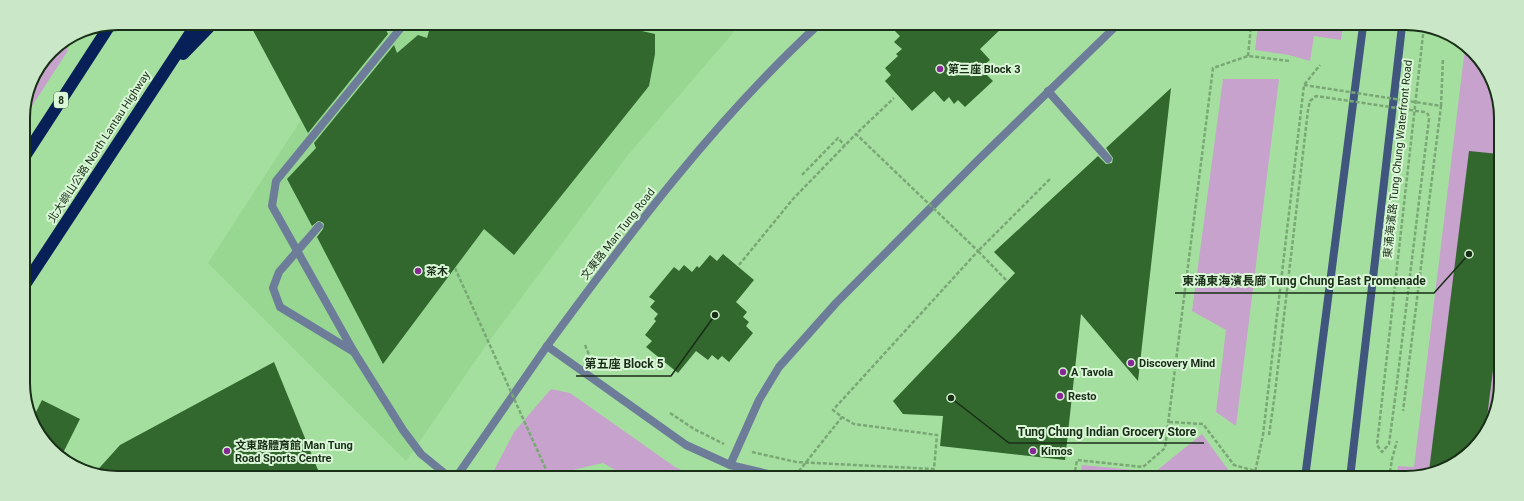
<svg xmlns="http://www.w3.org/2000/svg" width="1524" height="501" viewBox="0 0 1524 501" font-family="Roboto,'Noto Sans TC',sans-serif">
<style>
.built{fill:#97d792}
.green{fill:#c7a2cc}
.building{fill:#32672e}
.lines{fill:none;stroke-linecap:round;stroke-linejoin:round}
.path{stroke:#79a875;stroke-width:2.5;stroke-dasharray:4 2;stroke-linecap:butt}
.service{stroke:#6d7d99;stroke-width:8}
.minor{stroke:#6d7d99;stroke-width:8}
.tertiary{stroke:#6d7d99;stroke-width:8}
.secondary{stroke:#41567e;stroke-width:8}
.motorway{stroke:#072158;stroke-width:12}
.path-bridge{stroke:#79a875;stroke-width:2.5;stroke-dasharray:4 2;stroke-linecap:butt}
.poi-dot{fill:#872994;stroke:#daf7d7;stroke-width:1.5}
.labels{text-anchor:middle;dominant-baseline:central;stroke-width:4;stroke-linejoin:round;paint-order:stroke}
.shield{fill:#daf7d7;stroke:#526a50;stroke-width:1}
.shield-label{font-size:10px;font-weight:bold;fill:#182e16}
.poi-label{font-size:11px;font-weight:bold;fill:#182e16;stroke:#daf7d7;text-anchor:start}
.street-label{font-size:11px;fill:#182e16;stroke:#daf7d7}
.rim{fill:none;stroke:#182e16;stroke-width:2}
.leader{fill:none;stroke:#182e16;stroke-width:1.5}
.callout-dot{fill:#182e16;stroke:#daf7d7;stroke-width:1.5}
.callout-label{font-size:12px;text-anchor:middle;font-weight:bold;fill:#182e16;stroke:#daf7d7;stroke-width:4;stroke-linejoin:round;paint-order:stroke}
</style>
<rect width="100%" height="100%" fill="#a5dfa0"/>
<!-- built -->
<polygon class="built" points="249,23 737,25 739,26 628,155 487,344 406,461 208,263 301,120"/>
<!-- green -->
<g class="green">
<polygon points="1258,26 1343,26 1341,40 1314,36 1310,61 1289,55 1255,50"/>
<polygon points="69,39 67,52 23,120 23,112 30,82 51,51"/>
<polygon points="1465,48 1477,55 1499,100 1498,408 1464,458 1412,478 1397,478 1398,466 1414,467"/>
<polygon points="1223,79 1279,79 1236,426 1216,412 1226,330 1192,311"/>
<polygon points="551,389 570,393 675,467 694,476 625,476 603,463 547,476 491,476 514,432"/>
<polygon points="1202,434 1232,475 1223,477 1080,477 1082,465 1155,472"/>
</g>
<!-- building -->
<g class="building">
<polygon points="249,23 383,24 388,34 308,133"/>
<polygon points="431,24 611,24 655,34 655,54 649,86 514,255 484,229 383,364 317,237 323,229 324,224 322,222 318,221 312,226 287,179 316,148 314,143 394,45 397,53 418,35 427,38"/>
<polygon points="889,25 1005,25 980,49 990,60 985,64 990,71 986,74 993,81 965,107 958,100 954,104 949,97 944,102 934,91 912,111 885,81 891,75 885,68 898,56 896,54 902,49 894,42 900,36"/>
<polygon points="1171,88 1138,381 1081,314 1065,460 940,446 943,416 903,414 893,401 1015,273 994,252 1098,156 1106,164 1112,163 1113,158 1106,148"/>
<polygon points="1469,151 1499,154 1498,331 1486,425 1464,458 1429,471"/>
<polygon points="723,254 754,280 736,302 747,312 743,317 749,322 746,326 753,333 729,362 722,356 718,360 712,355 708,360 696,351 678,373 646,347 652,341 645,335 656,321 654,319 658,314 650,307 655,301 649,297 674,267 679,271 684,265 692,272 697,266 699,268 710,255 717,261"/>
<polygon points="274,362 320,475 93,475 120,445"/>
<polygon points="42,400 80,419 62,455 47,446 33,418"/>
</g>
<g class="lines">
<!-- path -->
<g class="path">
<polyline points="1248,56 1251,26"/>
<polyline points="1441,106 1443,58"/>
<polyline points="802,175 838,138 845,146"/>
<polyline points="739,265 793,199 856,134"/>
<polyline points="1006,280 978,251 1050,179"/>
<polyline points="585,345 590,357"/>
<polyline points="1395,399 1389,444 1382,452 1377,445 1424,26"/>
<polyline points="670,413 694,429 724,444"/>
<polyline points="1169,422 1203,424 1234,465 1255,471"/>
<polyline points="1269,435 1275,393"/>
<polyline points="752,452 796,462 934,469 937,435 854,424 842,417"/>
<polyline points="1074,477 1077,460 1143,467 1165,448 1213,68 1248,56 1290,61"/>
<polyline points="1254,477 1263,435 1304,85 1320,65"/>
<polyline points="1389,478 1392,459 1397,441"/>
</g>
<!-- service -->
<g class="service">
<polyline points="404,24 276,181 272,206 354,352 403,430 421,454 448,476"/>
<polyline points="1048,91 1108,159"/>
<polyline points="319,226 279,272 273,288 280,307 354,352"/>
<polyline points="730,465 759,400 779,367 836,303 977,161 1116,26"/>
</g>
<!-- minor -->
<path class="minor" d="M547,346C630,233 715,120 818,25"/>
<!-- tertiary -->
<polyline class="tertiary" points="457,476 547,346 686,445 730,465 777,476"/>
<!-- secondary -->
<g class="secondary">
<polyline points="1305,478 1363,26"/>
<polyline points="1350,478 1402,26"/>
</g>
<!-- motorway -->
<g class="motorway">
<polyline points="183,54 213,23"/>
<polyline points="23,159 110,25"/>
<polyline points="24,286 197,23"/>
</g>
<!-- path-bridge -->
<g class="path-bridge">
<polyline points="1304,85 1441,106 1403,411"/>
<polyline points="455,268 549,476"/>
<polyline points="1275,393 1308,110 1310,101 1316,96 1424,112 1428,114 1429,119 1395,399"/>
<polyline points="795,476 842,417 833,410 978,251 856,134 894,98"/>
</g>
</g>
<!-- markers -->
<g class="poi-dot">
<circle cx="940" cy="69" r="4"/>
<circle cx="418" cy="271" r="4"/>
<circle cx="1131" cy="363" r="4"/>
<circle cx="1063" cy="372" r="4"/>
<circle cx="1060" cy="396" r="4"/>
<circle cx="227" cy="451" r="4"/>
<circle cx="1033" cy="451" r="4"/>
</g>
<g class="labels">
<!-- shield labels -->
<rect class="shield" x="54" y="92" width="14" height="16" rx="3"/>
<g class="shield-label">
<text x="61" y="100">8</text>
</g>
<!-- poi labels -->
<g class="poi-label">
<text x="948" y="69">第三座 Block 3</text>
<text x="426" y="271">茶木</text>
<text x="1139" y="363">Discovery Mind</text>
<text x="1071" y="372">A Tavola</text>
<text x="1068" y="396">Resto</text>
<text x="235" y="445">文東路體育館 Man Tung<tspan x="235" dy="13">Road Sports Centre</tspan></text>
<text x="1041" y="451">Kimos</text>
</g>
<!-- street labels -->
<g class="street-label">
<text transform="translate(99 147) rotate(-57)">北大嶼山公路 North Lantau Highway</text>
<text transform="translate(1398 159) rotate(-84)">東涌海濱路 Tung Chung Waterfront Road</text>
<text transform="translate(618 234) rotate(-52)">文東路 Man Tung Road</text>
</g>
</g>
<!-- crop -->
<path d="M0 0H1524V501H0ZM118 30H1406A88 88 0 0 1 1494 118V383A88 88 0 0 1 1406 471H118A88 88 0 0 1 30 383V118A88 88 0 0 1 118 30Z" fill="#cae7c8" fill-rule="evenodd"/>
<path class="rim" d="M118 30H1406A88 88 0 0 1 1494 118V383A88 88 0 0 1 1406 471H118A88 88 0 0 1 30 383V118A88 88 0 0 1 118 30Z"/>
<!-- callouts -->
<path class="leader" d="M1469 254L1434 293H1175M715 315L671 376H576M951 398L1009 443H1204"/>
<g class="callout-dot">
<circle cx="1469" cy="254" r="4"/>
<circle cx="715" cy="315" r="4"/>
<circle cx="951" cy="398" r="4"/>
</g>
<g class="callout-label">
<text x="1304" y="285">東涌東海濱長廊 Tung Chung East Promenade</text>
<text x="624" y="368">第五座 Block 5</text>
<text x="1107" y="436">Tung Chung Indian Grocery Store</text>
</g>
</svg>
